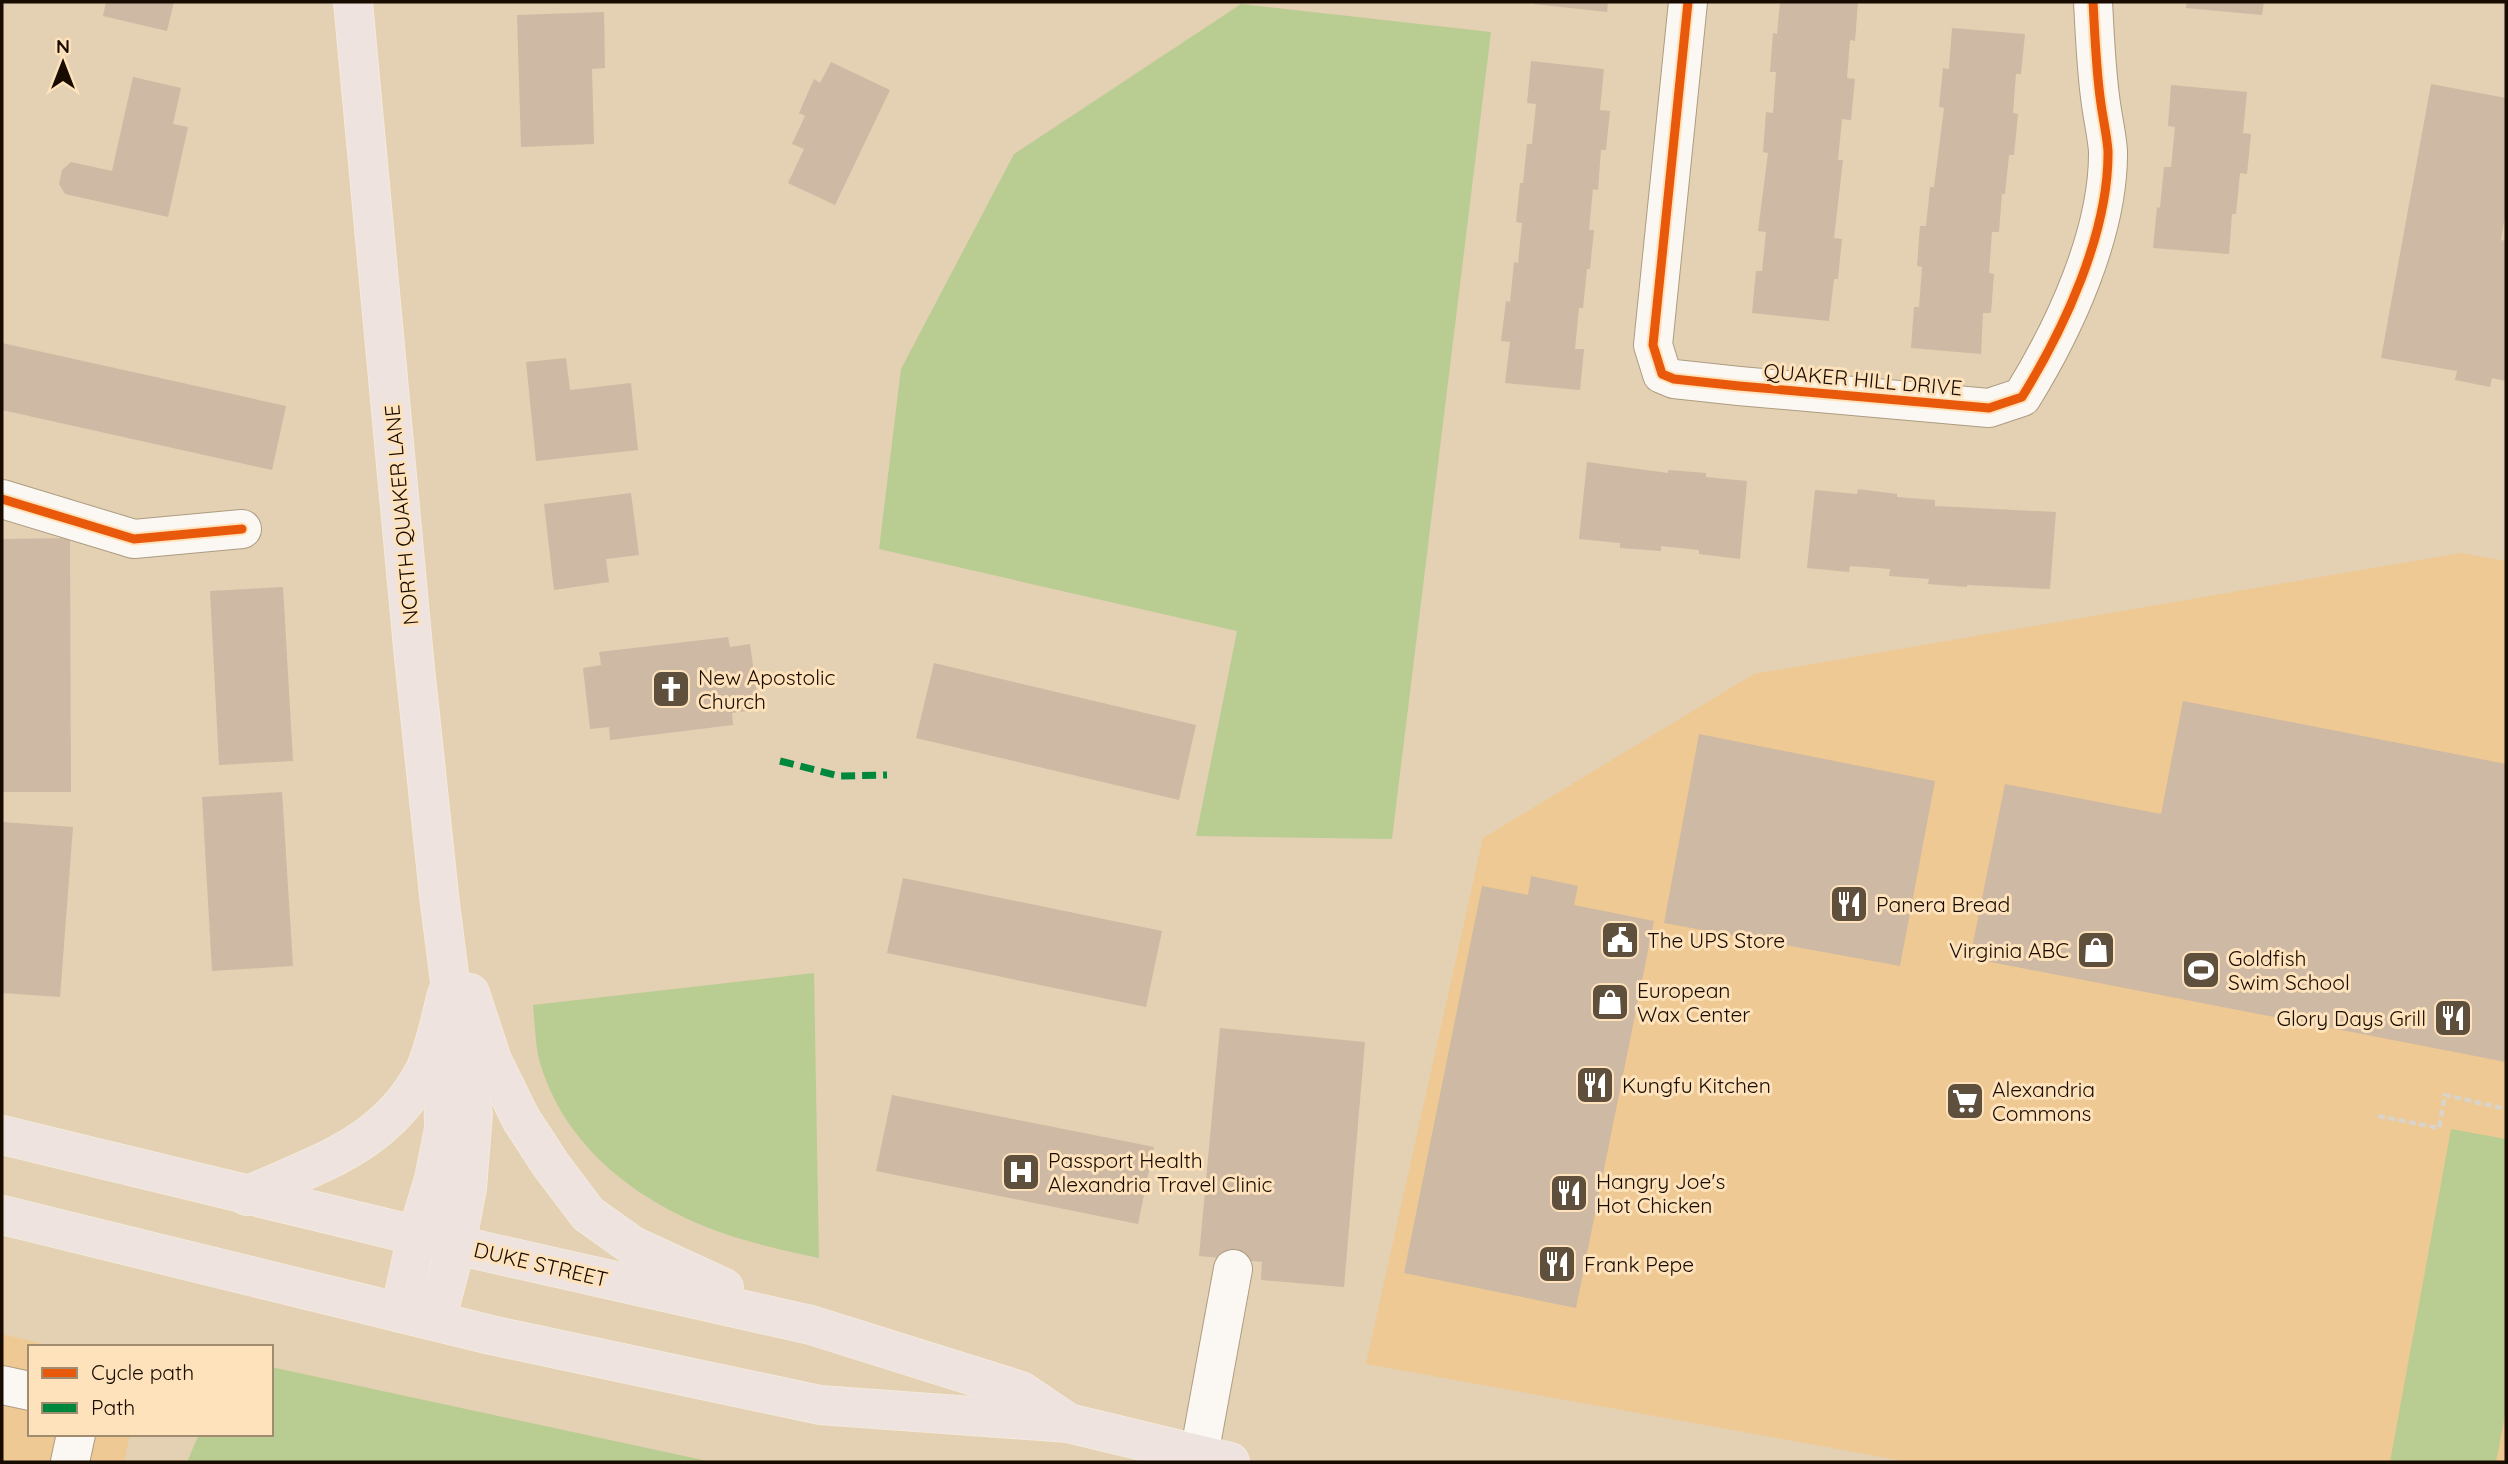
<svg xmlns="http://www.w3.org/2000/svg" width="2508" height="1464" viewBox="0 0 2508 1464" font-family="Quicksand,sans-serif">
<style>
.built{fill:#eec993}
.green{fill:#b9cd93}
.building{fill:#ceb9a4}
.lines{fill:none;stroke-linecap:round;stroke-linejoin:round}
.minor-casing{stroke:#ad9c82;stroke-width:40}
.major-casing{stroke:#f3eadc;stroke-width:40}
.path{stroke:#d9d3c9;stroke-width:4.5;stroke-dasharray:7 3.5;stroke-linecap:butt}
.minor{stroke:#fbf8f3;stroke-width:38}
.major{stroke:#efe3df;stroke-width:38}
.quiet{stroke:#00873e;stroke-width:7;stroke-dasharray:14 7;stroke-linecap:butt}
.cycleway-casing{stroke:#fee2bb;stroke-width:13}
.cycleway{stroke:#e8590c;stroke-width:9}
.labels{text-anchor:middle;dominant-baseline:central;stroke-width:6;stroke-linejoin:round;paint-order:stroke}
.street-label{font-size:21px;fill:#180b00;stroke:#fee2bb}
.poi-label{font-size:21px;fill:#180b00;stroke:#fee2bb;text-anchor:start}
</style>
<rect width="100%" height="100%" fill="#e4d0b2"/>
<!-- built -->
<g class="built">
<polygon points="2461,553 2506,561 2506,1462 1910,1462 1366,1364 1483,838 1754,674"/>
<polygon points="2,1334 55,1347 30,1347 30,1434 130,1434 124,1462 2,1462"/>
</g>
<!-- green -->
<g class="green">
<polygon points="1241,4 1491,32 1392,839 1196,836 1237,631 879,549 901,369 1014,154"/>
<path d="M814,973L819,1258C793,1252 767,1247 741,1239C652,1212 568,1156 540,1063C535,1045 535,1023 533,1005Z"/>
<polygon points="2451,1129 2506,1139 2506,1410 2496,1462 2390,1462"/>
<polygon points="271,1367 712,1462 187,1462 199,1434 271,1434"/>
</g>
<!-- building -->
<g class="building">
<polygon points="106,2 174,2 167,31 103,16"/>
<polygon points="1534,2 1608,2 1607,12 1534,4"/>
<polygon points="1780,2 1858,2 1855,41 1850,40 1847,78 1855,79 1851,120 1842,119 1838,160 1843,160 1834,238 1842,239 1838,279 1834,279 1829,321 1752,313 1756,271 1762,271 1766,232 1758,231 1768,153 1763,152 1766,112 1773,113 1776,72 1770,72 1773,33 1777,34"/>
<polygon points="2187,2 2264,2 2262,15 2186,8"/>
<polygon points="604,12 605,68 592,69 594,144 521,147 517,15"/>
<polygon points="1952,28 2025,34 2021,74 2016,74 2013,113 2018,114 2014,155 2009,155 2005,194 2002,194 1999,232 1992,232 1989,273 1994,274 1991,313 1983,313 1981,354 1911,348 1914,307 1919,307 1922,267 1917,266 1920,226 1926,226 1930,187 1934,187 1944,108 1939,107 1943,68 1949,69"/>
<polygon points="1531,61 1604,69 1600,110 1610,111 1606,150 1601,150 1598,190 1593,189 1589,230 1594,230 1590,269 1587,269 1583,308 1579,308 1575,349 1584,349 1580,390 1505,383 1510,342 1501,341 1506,301 1510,302 1514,262 1518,263 1522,223 1516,222 1520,183 1523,183 1527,144 1532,144 1536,104 1527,103"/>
<polygon points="831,62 890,90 835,205 788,183 804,149 792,144 805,116 799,113 814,79 820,83"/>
<polygon points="133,77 181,88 173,124 188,127 168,217 65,194 59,184 62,170 71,162 112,171"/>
<polygon points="2431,84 2506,98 2506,209 2501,240 2506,241 2506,381 2492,378 2490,387 2455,380 2457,371 2381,358"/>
<polygon points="2171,85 2247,92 2243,133 2251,134 2247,174 2240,173 2236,214 2232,214 2229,254 2153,248 2157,207 2160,208 2164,167 2171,167 2175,127 2168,126"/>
<polygon points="2,343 286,406 272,470 2,410"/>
<polygon points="566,358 570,390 631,383 638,450 536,461 526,362"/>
<polygon points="1587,462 1668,473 1668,470 1706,473 1706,477 1747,481 1740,559 1699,554 1699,550 1661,546 1661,551 1620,548 1620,543 1579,539"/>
<polygon points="1858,489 1897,494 1897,497 1935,500 1935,506 2056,512 2050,589 1967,585 1967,587 1928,584 1929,579 1889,576 1890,569 1850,566 1849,572 1807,568 1815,490 1857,494"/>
<polygon points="631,493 639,555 606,559 609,582 554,590 544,504"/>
<polygon points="70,538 71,792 2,792 2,539"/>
<polygon points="283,587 293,761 219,765 210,591"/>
<polygon points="728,637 730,647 750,644 759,709 732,713 733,725 610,740 609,727 590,729 583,668 601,665 599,652"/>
<polygon points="934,663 1196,725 1179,800 916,738"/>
<polygon points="2183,701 2506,764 2506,1062 1970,958 2005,784 2161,814"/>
<polygon points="1699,734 1935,781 1900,966 1664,923"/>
<polygon points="282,792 293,966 212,971 202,797"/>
<polygon points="2,822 73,827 60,997 2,993"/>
<polygon points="1531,876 1578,886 1574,905 1654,921 1576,1308 1404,1273 1482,886 1528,895"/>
<polygon points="903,878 1162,931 1146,1007 887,953"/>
<polygon points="1220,1028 1365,1042 1344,1287 1261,1280 1262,1262 1199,1256"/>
<polygon points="892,1095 1154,1147 1138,1224 876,1171"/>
</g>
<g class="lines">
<defs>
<g id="minor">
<path d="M1688,2L1653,345L1662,374L1674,379L1739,386L1989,408L2022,397C2064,329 2109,233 2108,151C2107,136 2103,119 2101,104C2096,70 2095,36 2093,2"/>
<polyline points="2,499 134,539 242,529"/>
<polyline points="2,1385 30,1391"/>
<polyline points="1199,1455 1233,1269"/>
<polyline points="70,1462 76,1434"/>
</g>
<g id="major">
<polyline points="353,2 414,658 440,904 456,1028 473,1114 467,1188 456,1245 436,1321"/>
<polyline points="470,993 492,1060 521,1119 551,1165 588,1214 633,1246 724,1288"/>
<polyline points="2,1135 456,1245 811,1325 1021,1391 1067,1422"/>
<path d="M247,1196C317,1164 386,1145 424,1072C434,1052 441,1017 447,994"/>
<polyline points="2,1215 491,1335 820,1405 1068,1423 1230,1462"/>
<polyline points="400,1313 417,1235 434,1179 444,1129 443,1057 445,1052"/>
</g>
</defs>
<!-- minor casing -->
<use href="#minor" class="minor-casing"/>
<!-- major casing -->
<use href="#major" class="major-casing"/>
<!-- path -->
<polyline class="path" points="2378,1116 2439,1128 2445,1095 2506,1109"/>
<!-- minor -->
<use href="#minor" class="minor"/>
<!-- major -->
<use href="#major" class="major"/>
<!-- quiet -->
<polyline class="quiet" points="780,761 839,776 887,775"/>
<defs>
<g id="cycleway">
<path d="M1688,2L1653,345L1662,374L1674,379L1739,386L1989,408L2022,397C2064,329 2109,233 2108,151C2107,136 2103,119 2101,104C2096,70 2095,36 2093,2"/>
<polyline points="2,499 134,539 242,529"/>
</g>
</defs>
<!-- cycleway casing -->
<use href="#cycleway" class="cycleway-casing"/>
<!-- cycleway -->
<use href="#cycleway" class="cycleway"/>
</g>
<!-- icons -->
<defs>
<symbol id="church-square" viewBox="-11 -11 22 22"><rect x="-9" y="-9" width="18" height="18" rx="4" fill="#5f503e" stroke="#fee2bb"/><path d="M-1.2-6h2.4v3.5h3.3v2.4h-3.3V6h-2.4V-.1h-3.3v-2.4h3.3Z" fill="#fff"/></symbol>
<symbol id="restaurant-square" viewBox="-11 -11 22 22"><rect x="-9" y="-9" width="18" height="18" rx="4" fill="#5f503e" stroke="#fee2bb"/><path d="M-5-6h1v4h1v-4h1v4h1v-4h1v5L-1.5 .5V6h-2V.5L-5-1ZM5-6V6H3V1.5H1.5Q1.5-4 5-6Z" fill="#fff"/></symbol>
<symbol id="civic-square" viewBox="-11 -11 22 22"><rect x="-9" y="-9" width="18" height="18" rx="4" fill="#5f503e" stroke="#fee2bb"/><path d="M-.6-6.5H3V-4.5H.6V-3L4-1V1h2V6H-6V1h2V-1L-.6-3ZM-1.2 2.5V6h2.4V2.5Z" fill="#fff"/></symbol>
<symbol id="shop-square" viewBox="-11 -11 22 22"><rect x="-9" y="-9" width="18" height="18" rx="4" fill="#5f503e" stroke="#fee2bb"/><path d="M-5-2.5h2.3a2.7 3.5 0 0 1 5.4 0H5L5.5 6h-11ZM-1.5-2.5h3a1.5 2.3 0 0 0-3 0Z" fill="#fff"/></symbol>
<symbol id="stadium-square" viewBox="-11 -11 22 22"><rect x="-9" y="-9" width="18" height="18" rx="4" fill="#5f503e" stroke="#fee2bb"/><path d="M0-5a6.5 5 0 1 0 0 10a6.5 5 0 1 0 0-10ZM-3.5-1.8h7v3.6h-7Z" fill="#fff"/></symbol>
<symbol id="supermarket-square" viewBox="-11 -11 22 22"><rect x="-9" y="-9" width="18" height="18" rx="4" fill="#5f503e" stroke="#fee2bb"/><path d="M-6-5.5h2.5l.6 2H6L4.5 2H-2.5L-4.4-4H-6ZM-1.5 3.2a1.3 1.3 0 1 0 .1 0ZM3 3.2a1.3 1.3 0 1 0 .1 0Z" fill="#fff"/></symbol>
<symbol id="hospital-square" viewBox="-11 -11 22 22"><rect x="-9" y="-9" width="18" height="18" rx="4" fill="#5f503e" stroke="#fee2bb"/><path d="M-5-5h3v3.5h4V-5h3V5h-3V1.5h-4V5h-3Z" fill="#fff"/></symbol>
</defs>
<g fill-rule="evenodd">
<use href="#church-square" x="649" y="667" width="44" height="44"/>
<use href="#restaurant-square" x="1827" y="882" width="44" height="44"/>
<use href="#civic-square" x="1598" y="918" width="44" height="44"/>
<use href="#shop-square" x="2074" y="928" width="44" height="44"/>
<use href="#stadium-square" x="2179" y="948" width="44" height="44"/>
<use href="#shop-square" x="1588" y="980" width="44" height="44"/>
<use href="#restaurant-square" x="2431" y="996" width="44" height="44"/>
<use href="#restaurant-square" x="1573" y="1063" width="44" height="44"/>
<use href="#supermarket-square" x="1943" y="1079" width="44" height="44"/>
<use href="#hospital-square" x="999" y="1150" width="44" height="44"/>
<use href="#restaurant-square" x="1547" y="1171" width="44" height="44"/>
<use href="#restaurant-square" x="1535" y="1242" width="44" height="44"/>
</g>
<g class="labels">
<!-- street labels -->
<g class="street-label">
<text transform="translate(1863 379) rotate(5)">QUAKER HILL DRIVE</text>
<text transform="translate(401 515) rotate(-95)">NORTH QUAKER LANE</text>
<text transform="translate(541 1264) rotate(13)">DUKE STREET</text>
</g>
<!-- poi labels -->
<g class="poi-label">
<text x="698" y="677">New Apostolic<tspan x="698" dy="24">Church</tspan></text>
<text x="1876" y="904">Panera Bread</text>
<text x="1647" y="940">The UPS Store</text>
<text x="2069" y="950" text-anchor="end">Virginia ABC</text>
<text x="2228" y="958">Goldfish<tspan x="2228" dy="24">Swim School</tspan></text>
<text x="1637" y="990">European<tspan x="1637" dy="24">Wax Center</tspan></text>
<text x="2426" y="1018" text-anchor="end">Glory Days Grill</text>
<text x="1622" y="1085">Kungfu Kitchen</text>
<text x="1992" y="1089">Alexandria<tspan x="1992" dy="24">Commons</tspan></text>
<text x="1048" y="1160">Passport Health<tspan x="1048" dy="24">Alexandria Travel Clinic</tspan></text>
<text x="1596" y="1181">Hangry Joe's<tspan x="1596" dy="24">Hot Chicken</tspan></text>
<text x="1584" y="1264">Frank Pepe</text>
</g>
</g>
<!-- border -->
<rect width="2508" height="1464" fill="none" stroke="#180b00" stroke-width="7"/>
<!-- legend -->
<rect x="28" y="1345" width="245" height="91" fill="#fee2bb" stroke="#a28c70" stroke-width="2"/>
<rect x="42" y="1368" width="35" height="10" fill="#e8590c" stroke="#a28c70" stroke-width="2"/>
<text x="91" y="1380" font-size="21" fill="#180b00">Cycle path</text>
<rect x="42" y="1403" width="35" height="10" fill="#00873e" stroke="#a28c70" stroke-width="2"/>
<text x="91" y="1415" font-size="21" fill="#180b00">Path</text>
<!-- north arrow -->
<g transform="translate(63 63)" stroke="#fee2bb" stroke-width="5" paint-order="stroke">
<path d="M0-5L12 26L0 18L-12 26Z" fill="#180b00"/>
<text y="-10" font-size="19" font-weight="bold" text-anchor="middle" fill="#180b00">N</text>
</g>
</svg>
